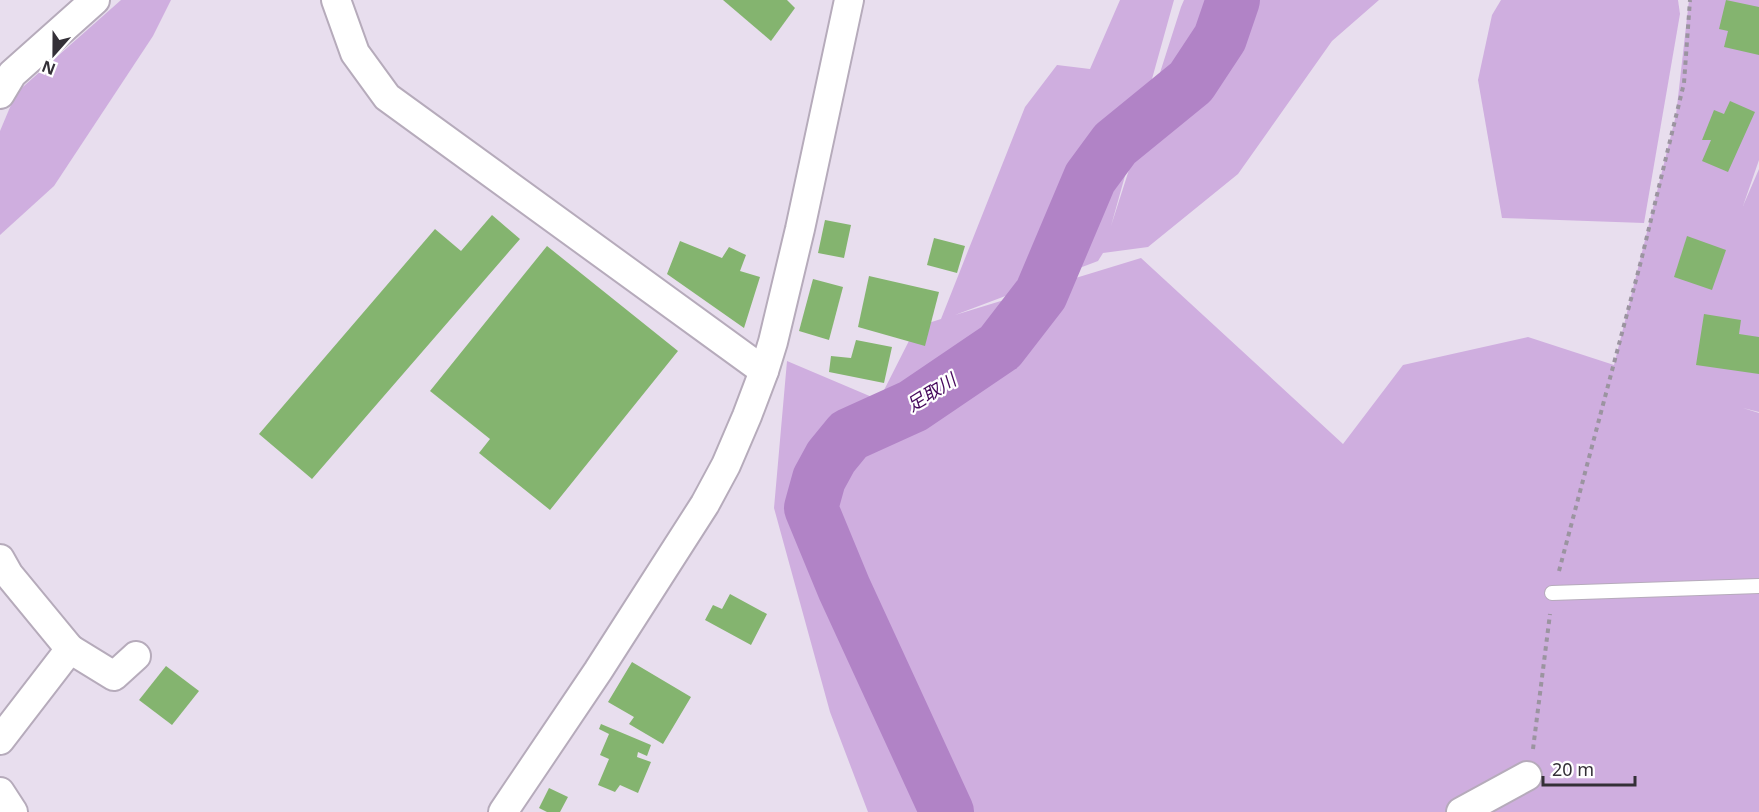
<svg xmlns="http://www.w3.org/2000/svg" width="1759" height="812" viewBox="0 0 1759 812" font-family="'Noto Sans','Noto Sans JP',sans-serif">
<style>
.green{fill:#cfaedf}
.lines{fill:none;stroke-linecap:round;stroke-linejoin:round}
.river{stroke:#b183c6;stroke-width:54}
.building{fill:#84b46f}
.service-casing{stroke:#b6abbb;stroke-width:16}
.minor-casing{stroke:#b6abbb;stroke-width:32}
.path{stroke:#9b94a0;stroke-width:4;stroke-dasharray:4.5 4.5;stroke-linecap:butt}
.service{stroke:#fff;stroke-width:14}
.minor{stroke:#fff;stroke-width:28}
.labels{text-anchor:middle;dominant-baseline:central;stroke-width:4.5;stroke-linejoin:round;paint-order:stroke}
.water-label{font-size:18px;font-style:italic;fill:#46085c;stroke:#fff}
</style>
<rect width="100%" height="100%" fill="#e8deee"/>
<!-- green -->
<g class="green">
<polygon points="121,0 171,0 153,36 54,186 0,235 0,131 16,93"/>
<polygon points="1120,0 1174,0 1111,226 1181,7 1184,0 1379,0 1332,41 1238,174 1148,247 1103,253 1098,261 955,315 1141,258 1343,444 1403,365 1528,337 1614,365 1676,115 1689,0 1759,0 1759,160 1743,206 1759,169 1759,412 1743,408 1759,413 1759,812 868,812 830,712 774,508 787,361 879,400 916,327 941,319 1025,107 1057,65 1090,69"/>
<polygon points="1501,0 1678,0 1680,14 1644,223 1502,218 1478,80 1492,15"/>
</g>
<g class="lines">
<!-- river -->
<polyline class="river" points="947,812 844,588 811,508 819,479 831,457 849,435 913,406 1000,347 1041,294 1090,178 1115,144 1191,82 1220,38 1233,0"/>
</g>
<!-- building -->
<g class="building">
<polygon points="723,0 787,0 795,8 771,41"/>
<polygon points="1726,0 1759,7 1759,55 1724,47 1728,31 1719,29"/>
<polygon points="1730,101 1755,112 1728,172 1702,161 1711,140 1702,140 1714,110 1724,114"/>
<polygon points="492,215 520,239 312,479 259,434 435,229 461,251"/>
<polygon points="825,220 851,225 844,258 818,253"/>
<polygon points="1687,236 1726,250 1712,290 1674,277"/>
<polygon points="934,238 965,246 957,273 927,265"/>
<polygon points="680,241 722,258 729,247 746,255 740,271 760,277 744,328 667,274"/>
<polygon points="547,246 678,351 550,510 479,453 490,439 430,391"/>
<polygon points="869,276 939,292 925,346 858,327"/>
<polygon points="813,279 843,287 829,340 799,331"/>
<polygon points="1704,314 1741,320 1739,334 1759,337 1759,374 1696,365"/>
<polygon points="856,340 892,347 884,383 829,372 831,356 851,358"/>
<polygon points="730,594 767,614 751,645 705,620 713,605 722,609"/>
<polygon points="632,662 691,697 663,744 629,724 634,717 608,702"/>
<polygon points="166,666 199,691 172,725 139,700"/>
<polygon points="601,724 651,745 647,756 638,752 637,757 651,762 638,793 620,785 615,792 598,785 609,759 600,755 609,734 599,729"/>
<polygon points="549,788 568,797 560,812 547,812 539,808"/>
</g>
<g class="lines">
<defs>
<polyline id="service" points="1552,593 1759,586"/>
<g id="minor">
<polyline points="336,0 355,53 387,97 764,371"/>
<polyline points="0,94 12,74 95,0"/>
<polyline points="0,559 9,575 70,649 0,740"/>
<polyline points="70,649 114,676 136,656"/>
<polyline points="0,792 13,812"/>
<polyline points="503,812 598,671 705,504 726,465 747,416 764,371 773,342 800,229 849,0"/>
<polyline points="1461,812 1527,776"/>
</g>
</defs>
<!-- service casing -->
<use href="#service" class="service-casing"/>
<!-- minor casing -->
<use href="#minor" class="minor-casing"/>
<!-- path -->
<g class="path">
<polyline points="1559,571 1641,261 1684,83 1690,0"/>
<polyline points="1533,749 1550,614"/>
</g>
<!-- service -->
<use href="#service" class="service"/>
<!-- minor -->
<use href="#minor" class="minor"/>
</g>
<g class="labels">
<!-- water labels -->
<g class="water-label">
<text transform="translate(931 392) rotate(-32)">足取川</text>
</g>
</g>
<!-- north arrow -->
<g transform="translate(54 54) rotate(201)" stroke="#ffffff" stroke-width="4.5" paint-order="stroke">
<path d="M0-4.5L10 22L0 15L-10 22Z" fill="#343037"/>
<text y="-9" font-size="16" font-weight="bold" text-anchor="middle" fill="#343037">N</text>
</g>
<!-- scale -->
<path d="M1543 776v9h92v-9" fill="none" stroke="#343037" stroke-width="3"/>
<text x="1552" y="776" font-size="18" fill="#343037" stroke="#ffffff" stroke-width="4.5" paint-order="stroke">20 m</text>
</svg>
